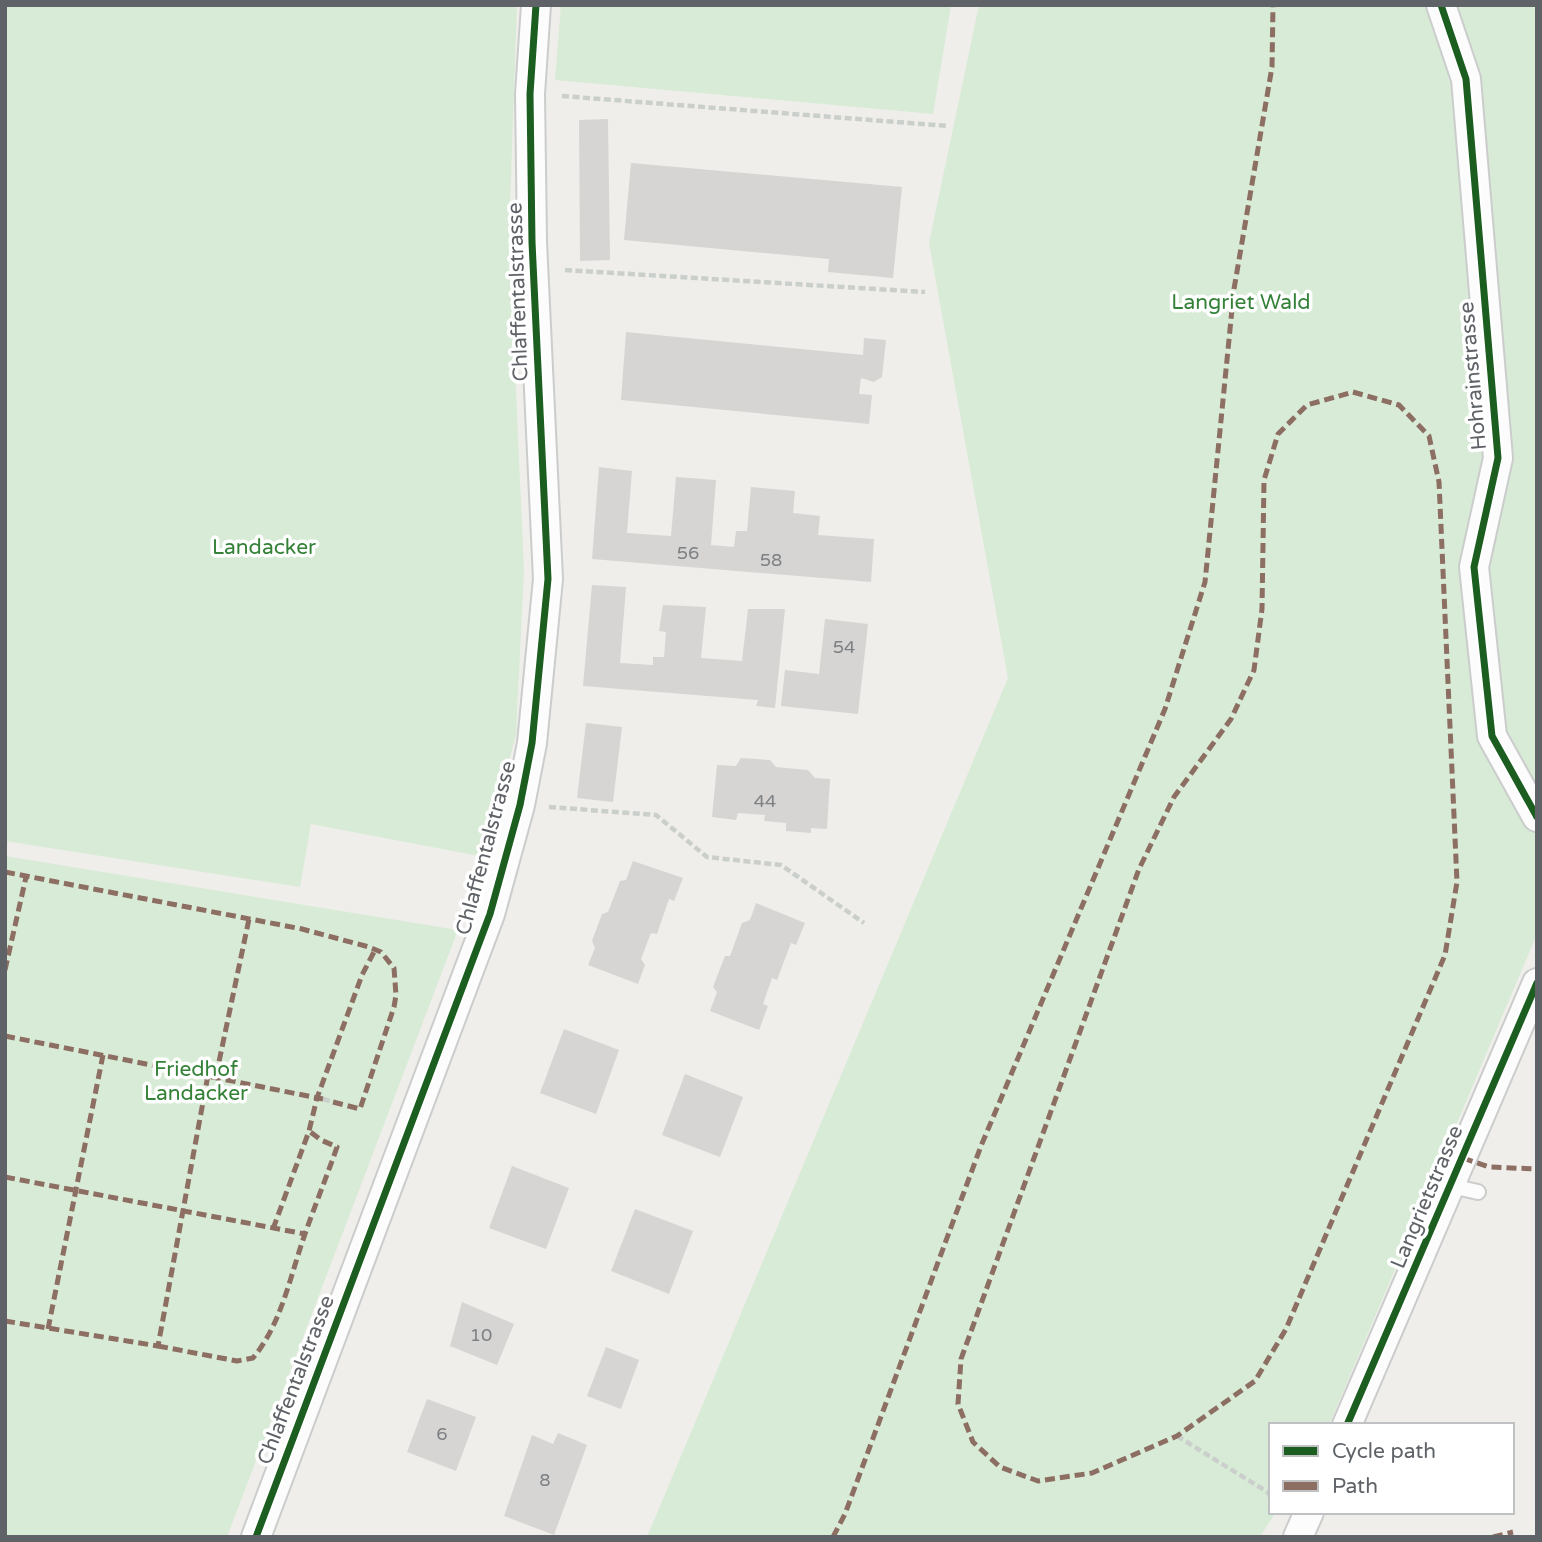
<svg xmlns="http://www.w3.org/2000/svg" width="1542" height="1542" viewBox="0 0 1542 1542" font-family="'Varela Round',sans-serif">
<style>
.green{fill:#d8ebd6}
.building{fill:#d6d5d3}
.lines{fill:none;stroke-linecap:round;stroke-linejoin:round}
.lane-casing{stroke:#cbcccc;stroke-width:18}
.street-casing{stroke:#cbcccc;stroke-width:32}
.path{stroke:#cacfcc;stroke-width:4.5;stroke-dasharray:7 3.5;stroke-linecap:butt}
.lane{stroke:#fdfcfc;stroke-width:14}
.street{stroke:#fdfcfc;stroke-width:28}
.quiet{stroke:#8d6e63;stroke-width:5;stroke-dasharray:10 5;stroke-linecap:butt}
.cycleway-casing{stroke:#fff;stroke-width:11}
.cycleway{stroke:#1b5e20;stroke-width:7}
.labels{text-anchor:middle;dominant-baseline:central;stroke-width:7;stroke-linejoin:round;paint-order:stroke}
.number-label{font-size:18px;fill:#7e8184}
.street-label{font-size:21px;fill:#5f6368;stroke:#fff}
.park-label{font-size:21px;fill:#348238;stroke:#fff}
</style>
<rect width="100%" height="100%" fill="#efeeea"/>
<!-- green -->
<g class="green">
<polygon points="5,5 517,5 509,234 524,570 516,734 484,857 311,824 300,887 5,841"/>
<polygon points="561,5 951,5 933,114 555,80"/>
<polygon points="979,5 1537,5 1537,934 1329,1425 1271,1425 1271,1512 1276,1512 1260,1537 647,1537 1008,678 929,243"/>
<polygon points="5,856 458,930 227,1537 5,1537"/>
</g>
<!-- building -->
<g class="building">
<polygon points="608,119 610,260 580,261 579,120"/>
<polygon points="631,163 902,187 893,278 828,272 829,259 624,240"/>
<polygon points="626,332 863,355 864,338 886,340 882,377 874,382 861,378 859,394 872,395 869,424 621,400"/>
<polygon points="599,467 632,471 627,533 671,536 676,477 716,480 711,545 734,547 736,531 747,531 751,487 795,491 793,513 820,516 818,535 874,539 871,582 592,559"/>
<polygon points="592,585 626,587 620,663 653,665 653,657 664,657 666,632 659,631 663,605 706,607 701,658 742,661 748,609 785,609 775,708 756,706 758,700 583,686"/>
<polygon points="825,619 868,624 858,714 781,706 785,670 819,674"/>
<polygon points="586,723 622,727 613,802 577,798"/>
<polygon points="741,758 770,760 776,767 808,770 815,778 830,779 827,829 811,828 811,833 786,831 786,823 764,821 765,815 738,813 736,820 712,817 717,765 736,766"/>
<polygon points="633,861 683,878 674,901 669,899 657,934 651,933 641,959 645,965 638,984 588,965 595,948 592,941 602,914 608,912 620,881 626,880"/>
<polygon points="756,903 805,923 796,945 791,943 777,980 772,978 763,1004 768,1006 759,1030 710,1011 717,992 713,987 725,956 730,956 742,923 750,920"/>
<polygon points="564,1029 619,1050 596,1114 540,1093"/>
<polygon points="685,1074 743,1097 720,1157 662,1135"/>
<polygon points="512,1166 569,1188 546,1249 489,1228"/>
<polygon points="635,1209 693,1231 669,1294 611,1271"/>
<polygon points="462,1302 514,1324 497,1365 450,1346"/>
<polygon points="606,1347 639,1360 621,1409 587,1396"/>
<polygon points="427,1399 476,1417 456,1471 407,1452"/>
<polygon points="558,1433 587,1445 554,1535 504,1516 532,1435 553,1444"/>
</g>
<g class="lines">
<defs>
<polyline id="lane" points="1451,1186 1478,1192"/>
<g id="street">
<polyline points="1441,5 1466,79 1498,458 1474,567 1492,736 1537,817"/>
<polyline points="1347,1425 1537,983"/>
<polyline points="256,1537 490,914 520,805 532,743 548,579 532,242 530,94 536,5"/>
<polyline points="1298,1537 1309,1512"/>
</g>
</defs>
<!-- lane casing -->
<use href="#lane" class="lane-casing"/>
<!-- street casing -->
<use href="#street" class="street-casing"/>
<!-- path -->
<g class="path">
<polyline points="562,96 948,126"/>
<polyline points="565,270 925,292"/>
<polyline points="549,807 656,815 707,857 781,865 864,923"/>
<polyline points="323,1099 333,1102"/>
<polyline points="1177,1436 1269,1493 1271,1503"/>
</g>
<!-- lane -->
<use href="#lane" class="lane"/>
<!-- street -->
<use href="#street" class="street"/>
<!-- quiet -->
<g class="quiet">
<polygon points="1353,392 1399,405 1429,436 1439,482 1457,882 1445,955 1286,1329 1255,1381 1177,1436 1092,1473 1038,1481 1000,1467 973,1442 958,1404 961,1359 1139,869 1174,797 1231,719 1254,670 1262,609 1264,480 1278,434 1307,405"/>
<polyline points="5,872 302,929 369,947 381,952 394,968 396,995 394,1007 360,1109 333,1102"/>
<polyline points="5,970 26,877"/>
<polyline points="5,1036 323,1099"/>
<polyline points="216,1076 249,919"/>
<polyline points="1463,1158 1489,1167 1537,1169"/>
<polyline points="5,1177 305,1234"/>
<polyline points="273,1229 309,1131 317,1098 362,975 375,950"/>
<polyline points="5,1321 158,1346 208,1075"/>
<polyline points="48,1329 103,1055"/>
<path d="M158,1346L237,1361L253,1358C282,1323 290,1276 305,1234C315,1205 327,1176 337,1147L321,1140L309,1131"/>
<polyline points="833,1537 845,1514 981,1146 1165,709 1205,582 1234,289 1272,67 1273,5"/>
<polyline points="1493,1537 1513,1532"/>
</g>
<defs>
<g id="cycleway">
<polyline points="1441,5 1466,79 1498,458 1474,567 1492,736 1537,817"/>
<polyline points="1347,1425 1537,983"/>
<polyline points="256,1537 490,914 520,805 532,743 548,579 532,242 530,94 536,5"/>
</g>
</defs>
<!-- cycleway casing -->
<use href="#cycleway" class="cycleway-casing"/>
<!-- cycleway -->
<use href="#cycleway" class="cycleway"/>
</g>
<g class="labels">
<!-- number labels -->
<g class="number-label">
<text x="688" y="553">56</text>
<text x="771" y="560">58</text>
<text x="844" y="647">54</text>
<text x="765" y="801">44</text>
<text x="481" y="1335">10</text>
<text x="442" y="1434">6</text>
<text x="545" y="1480">8</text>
</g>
<!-- street labels -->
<g class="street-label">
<text transform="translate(518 292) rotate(-92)">Chlaffentalstrasse</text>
<text transform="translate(1473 376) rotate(-95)">Hohrainstrasse</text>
<text transform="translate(486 848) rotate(-75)">Chlaffentalstrasse</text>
<text transform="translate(1427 1197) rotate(-67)">Langrietstrasse</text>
<text transform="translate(296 1380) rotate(-69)">Chlaffentalstrasse</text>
</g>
<!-- park labels -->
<g class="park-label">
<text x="1241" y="302">Langriet Wald</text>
<text x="264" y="547">Landacker</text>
<text x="196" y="1069">Friedhof<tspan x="196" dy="24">Landacker</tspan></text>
</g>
</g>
<!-- border -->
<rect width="1542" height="1542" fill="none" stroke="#5f6368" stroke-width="14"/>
<!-- legend -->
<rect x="1269" y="1423" width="245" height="91" fill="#ffffff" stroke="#bfc1c3" stroke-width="2"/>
<rect x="1283" y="1446" width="35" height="10" fill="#1b5e20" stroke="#bfc1c3" stroke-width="2"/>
<text x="1332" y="1458" font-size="21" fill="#5f6368">Cycle path</text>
<rect x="1283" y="1481" width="35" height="10" fill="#8d6e63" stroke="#bfc1c3" stroke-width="2"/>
<text x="1332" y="1493" font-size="21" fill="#5f6368">Path</text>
</svg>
